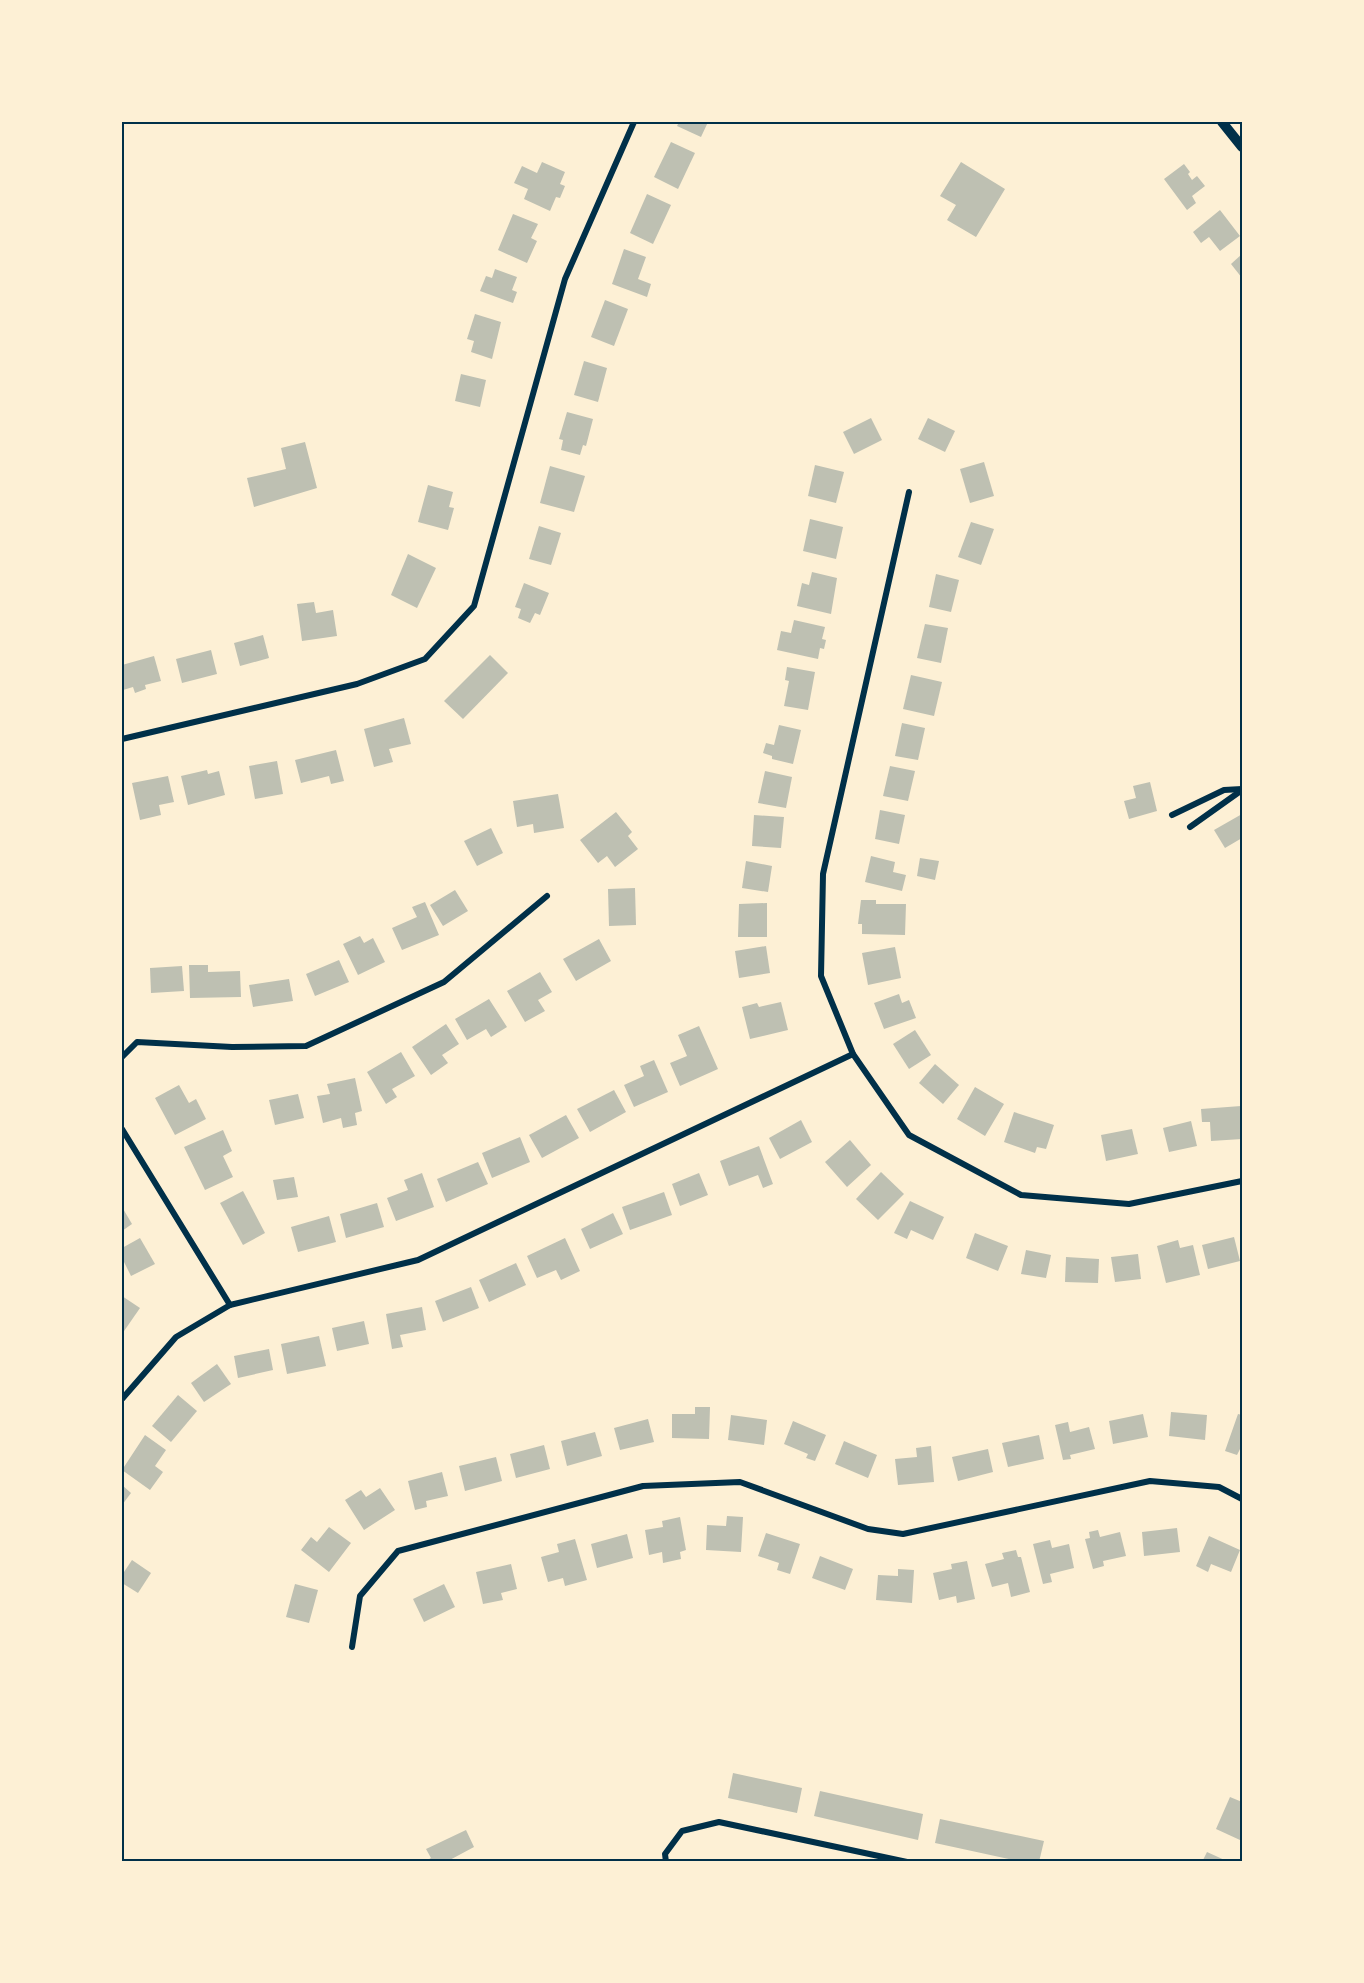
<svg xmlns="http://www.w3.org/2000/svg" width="1364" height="1983" viewBox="0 0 1364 1983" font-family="Mulish,sans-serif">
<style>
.building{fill:#bec0b2}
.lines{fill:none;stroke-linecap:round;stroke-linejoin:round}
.minor{stroke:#003049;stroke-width:6}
.tertiary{stroke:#003049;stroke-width:10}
.neatline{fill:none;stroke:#003049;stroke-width:2}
</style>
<rect width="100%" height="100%" fill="#fdf0d5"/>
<!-- building -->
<g class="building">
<polygon points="679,122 708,122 701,137 677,126"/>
<polygon points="671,142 695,153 678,189 654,177"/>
<polygon points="542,162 565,172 560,184 565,186 560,198 556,197 550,211 524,199 528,189 514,183 522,166 537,173"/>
<polygon points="961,162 1005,189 976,237 947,220 956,205 940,196"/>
<polygon points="1184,164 1190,172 1188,174 1192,180 1197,176 1205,186 1192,196 1196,203 1187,210 1164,179"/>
<polygon points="647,194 671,205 653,244 630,233"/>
<polygon points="1220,210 1240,236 1220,251 1209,237 1201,243 1193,232"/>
<polygon points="513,214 538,224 531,238 537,241 527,263 498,250"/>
<polygon points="624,249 646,257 638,279 651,284 647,297 612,284"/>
<polygon points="1242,254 1242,278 1231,264"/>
<polygon points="495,269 517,277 512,290 517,292 513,303 480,291 486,276 492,278"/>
<polygon points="605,300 628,309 614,346 591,337"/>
<polygon points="475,314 501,322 492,359 471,352 474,341 467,339"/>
<polygon points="584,361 607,368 598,402 574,395"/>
<polygon points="461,374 486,380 480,407 455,401"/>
<polygon points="567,412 593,419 586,446 583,445 580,455 561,450 563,440 559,439"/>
<polygon points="871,418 882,440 854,454 843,432"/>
<polygon points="928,418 955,431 945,452 918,439"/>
<polygon points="305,442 317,488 254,507 247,478 286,469 281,448"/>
<polygon points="984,462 994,496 970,503 960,469"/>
<polygon points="815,465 844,472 836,503 808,496"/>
<polygon points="550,466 585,476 574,512 540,503"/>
<polygon points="428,485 453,492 449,507 454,508 448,530 418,522"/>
<polygon points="810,519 843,527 836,559 803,551"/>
<polygon points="971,522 994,529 981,565 958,557"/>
<polygon points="539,526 561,533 551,565 529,559"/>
<polygon points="408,554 436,568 417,608 391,595"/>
<polygon points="812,572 837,578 831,614 797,606 802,583 809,585"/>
<polygon points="936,574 959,580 951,612 929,607"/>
<polygon points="524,583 549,593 540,615 535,613 530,623 518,618 521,609 515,607"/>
<polygon points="314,602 316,613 333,610 337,636 302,641 297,604"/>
<polygon points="794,620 825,627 822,639 826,640 824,649 820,648 818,659 777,650 781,631 791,633"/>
<polygon points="925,624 948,628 941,663 917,658"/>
<polygon points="263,635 269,658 240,666 234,643"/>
<polygon points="211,650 217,674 182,683 176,659"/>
<polygon points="490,655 508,673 463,719 444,701"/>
<polygon points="154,656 161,681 145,685 146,689 135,693 133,687 123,690 122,665"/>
<polygon points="787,667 815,672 808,710 784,706 789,681 785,680"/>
<polygon points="911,675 942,682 934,716 903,709"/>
<polygon points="404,718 411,744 389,749 393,762 374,767 364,729"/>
<polygon points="902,723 925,728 918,760 895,756"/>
<polygon points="779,725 801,730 793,764 772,759 772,756 763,753 766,743 774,745"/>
<polygon points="336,750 344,781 331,784 329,776 301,783 295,760"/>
<polygon points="277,761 283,794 255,799 249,766"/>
<polygon points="890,766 915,771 908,801 883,796"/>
<polygon points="207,770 208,774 219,771 225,795 188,805 181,776"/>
<polygon points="765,771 792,777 786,808 758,803"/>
<polygon points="168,776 174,802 159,805 161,815 140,820 132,783"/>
<polygon points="1150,782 1157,811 1129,819 1124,801 1136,798 1133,786"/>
<polygon points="558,794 564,828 534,833 533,824 517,827 513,801"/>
<polygon points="880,810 905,815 899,844 875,839"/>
<polygon points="616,812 632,832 628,836 638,849 615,867 607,856 598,863 580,840"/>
<polygon points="1242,814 1242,838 1225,848 1214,830"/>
<polygon points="754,815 784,817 781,848 752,846"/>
<polygon points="491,828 503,853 477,866 464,841"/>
<polygon points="871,856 895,862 893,872 906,875 902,891 865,882"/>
<polygon points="920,858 939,861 935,880 917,876"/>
<polygon points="746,861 772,866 768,892 742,888"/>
<polygon points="635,888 636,925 609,926 608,889"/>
<polygon points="455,890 468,911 443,926 430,905"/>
<polygon points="861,900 876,900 876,904 906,904 905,935 862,934 862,924 858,924"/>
<polygon points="425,902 439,935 402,950 392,928 417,917 412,907"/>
<polygon points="767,903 767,937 738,937 739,904"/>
<polygon points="360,936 364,943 373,938 385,962 358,975 343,944"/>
<polygon points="599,939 611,961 576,981 563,959"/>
<polygon points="766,946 770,973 739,978 735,951"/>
<polygon points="895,947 901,978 868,985 862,953"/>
<polygon points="339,960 349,982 315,996 306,974"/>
<polygon points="189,965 208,965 208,972 240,971 241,997 190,998"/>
<polygon points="182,966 184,991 151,993 150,968"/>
<polygon points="540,972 552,992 538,1000 545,1011 525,1022 507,991"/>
<polygon points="289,979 293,1001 253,1007 249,985"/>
<polygon points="899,994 902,1003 909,1000 916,1018 884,1029 874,1003"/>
<polygon points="489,999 507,1027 491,1037 486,1029 467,1040 455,1019"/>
<polygon points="781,1002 788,1030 750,1039 742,1007 757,1003 759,1007"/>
<polygon points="446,1024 459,1044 442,1055 448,1063 431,1075 412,1047"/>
<polygon points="699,1026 718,1069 680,1086 670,1063 687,1056 678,1035"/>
<polygon points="915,1030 931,1055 909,1069 893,1044"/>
<polygon points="401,1052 415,1076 392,1089 397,1097 386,1104 367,1072"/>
<polygon points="654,1060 668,1092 634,1107 624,1085 644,1076 640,1066"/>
<polygon points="935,1064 959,1085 943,1104 919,1083"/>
<polygon points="355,1078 362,1111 355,1113 357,1125 343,1128 341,1118 323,1123 317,1096 330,1094 327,1084"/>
<polygon points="179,1085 189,1103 196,1099 206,1119 175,1135 155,1098"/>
<polygon points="975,1087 1004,1104 985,1136 957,1119"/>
<polygon points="614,1090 626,1112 590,1132 577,1109"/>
<polygon points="298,1094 304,1118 275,1125 269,1100"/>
<polygon points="1241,1106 1242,1139 1211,1141 1210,1122 1202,1122 1201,1109"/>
<polygon points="1014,1112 1054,1125 1046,1149 1037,1147 1035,1153 1004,1142"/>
<polygon points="566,1115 579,1138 542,1158 529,1135"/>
<polygon points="801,1120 812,1142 780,1159 769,1138"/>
<polygon points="1191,1121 1197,1146 1169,1152 1163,1128"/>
<polygon points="1132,1129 1138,1154 1106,1161 1101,1135"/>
<polygon points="223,1130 232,1151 223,1156 233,1177 205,1190 184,1147"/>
<polygon points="520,1137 530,1162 492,1178 482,1153"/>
<polygon points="850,1140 871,1165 847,1187 825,1162"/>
<polygon points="759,1146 773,1184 763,1188 758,1175 729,1186 720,1161"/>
<polygon points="478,1162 488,1184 446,1202 437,1179"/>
<polygon points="881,1172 904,1194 878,1220 856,1199"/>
<polygon points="422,1173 434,1207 396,1221 387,1198 408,1190 404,1180"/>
<polygon points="699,1173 708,1195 680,1206 672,1184"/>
<polygon points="294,1177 298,1197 277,1200 273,1180"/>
<polygon points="243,1191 265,1233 243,1245 220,1203"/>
<polygon points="664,1192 672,1215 630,1230 622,1207"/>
<polygon points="910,1201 944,1217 933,1240 911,1230 907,1239 894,1233"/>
<polygon points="377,1203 384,1227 346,1238 340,1214"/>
<polygon points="122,1207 132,1224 122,1231"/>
<polygon points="613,1213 623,1234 590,1249 581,1229"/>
<polygon points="329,1216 336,1242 298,1252 291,1227"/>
<polygon points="975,1233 1008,1246 998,1271 966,1258"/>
<polygon points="1234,1237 1240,1261 1208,1269 1202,1245"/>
<polygon points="140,1238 155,1264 131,1276 122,1258 122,1248"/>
<polygon points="565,1238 580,1271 561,1280 556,1270 537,1278 527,1256"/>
<polygon points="1178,1240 1180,1248 1193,1245 1200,1275 1166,1283 1157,1246"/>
<polygon points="1026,1250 1051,1255 1046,1278 1021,1274"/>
<polygon points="1138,1254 1141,1279 1115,1282 1111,1257"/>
<polygon points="1066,1257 1099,1259 1098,1283 1065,1282"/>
<polygon points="516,1263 526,1285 489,1302 479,1280"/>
<polygon points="471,1287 479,1308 443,1322 435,1301"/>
<polygon points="122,1296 140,1308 122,1334"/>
<polygon points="422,1307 426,1330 400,1335 403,1347 392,1349 386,1314"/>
<polygon points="364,1321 369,1344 337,1351 332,1328"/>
<polygon points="319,1336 326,1366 287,1374 281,1344"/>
<polygon points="269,1349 273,1370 238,1378 234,1356"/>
<polygon points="217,1364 231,1384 204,1402 191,1383"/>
<polygon points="178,1395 197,1411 171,1442 152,1426"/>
<polygon points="695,1407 710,1407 709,1439 672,1438 672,1414 695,1414"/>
<polygon points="1171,1412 1207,1415 1205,1440 1169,1436"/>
<polygon points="1143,1414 1148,1437 1113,1444 1109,1421"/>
<polygon points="1238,1414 1242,1415 1242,1450 1240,1449 1237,1455 1225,1451"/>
<polygon points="731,1415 767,1420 764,1445 728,1440"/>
<polygon points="648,1419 654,1442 620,1450 614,1428"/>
<polygon points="793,1421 826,1435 815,1461 806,1458 808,1454 784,1444"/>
<polygon points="1068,1422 1070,1432 1089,1427 1095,1449 1070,1455 1071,1459 1063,1460 1055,1425"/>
<polygon points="595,1432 602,1456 567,1466 561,1441"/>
<polygon points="145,1435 166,1450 155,1466 163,1472 150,1490 122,1470"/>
<polygon points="1039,1435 1044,1459 1008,1467 1002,1443"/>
<polygon points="844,1441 877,1455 868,1478 835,1464"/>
<polygon points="544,1445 550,1469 516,1478 510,1454"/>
<polygon points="931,1446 934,1482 898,1485 895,1459 917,1457 916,1448"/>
<polygon points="988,1449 993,1472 958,1481 952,1457"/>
<polygon points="496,1457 502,1481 465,1491 459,1466"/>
<polygon points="442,1472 448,1496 426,1501 427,1507 415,1510 408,1481"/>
<polygon points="122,1485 131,1493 122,1505"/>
<polygon points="380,1488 395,1510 364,1530 345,1500 361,1490 366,1497"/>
<polygon points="727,1516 743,1517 741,1552 706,1550 707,1525 726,1526"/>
<polygon points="680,1517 686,1550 680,1552 681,1559 663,1563 662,1552 649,1555 645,1530 663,1527 662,1521"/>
<polygon points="329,1527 351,1543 329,1572 301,1550 311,1537 317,1542"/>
<polygon points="1177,1528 1180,1552 1144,1556 1142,1532"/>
<polygon points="1098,1530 1100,1537 1120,1532 1126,1556 1103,1561 1104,1566 1093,1569 1085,1539 1090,1538 1089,1532"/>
<polygon points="766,1533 800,1544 790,1574 777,1570 779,1563 758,1556"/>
<polygon points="627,1534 633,1558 597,1568 591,1544"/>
<polygon points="1209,1536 1240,1550 1231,1572 1211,1564 1208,1572 1196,1566"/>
<polygon points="575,1539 587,1580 565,1586 563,1578 548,1582 541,1557 559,1552 557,1544"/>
<polygon points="1050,1540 1052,1548 1069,1544 1074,1568 1050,1574 1052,1582 1043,1584 1033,1544"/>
<polygon points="1016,1550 1018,1557 1021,1557 1030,1592 1011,1597 1008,1583 992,1587 985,1564 1004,1559 1002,1553"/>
<polygon points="820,1556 853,1569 845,1590 812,1578"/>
<polygon points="132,1560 151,1573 138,1593 122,1583 122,1575"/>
<polygon points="967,1561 975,1599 957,1603 956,1596 939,1600 933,1573 952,1569 951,1564"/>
<polygon points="511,1564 517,1589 501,1593 503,1600 483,1604 476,1572"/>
<polygon points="898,1569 914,1570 912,1603 876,1600 878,1575 898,1576"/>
<polygon points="295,1584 318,1590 309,1623 286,1617"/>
<polygon points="444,1584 455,1607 424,1622 413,1599"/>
<polygon points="733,1773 802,1788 797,1813 728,1798"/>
<polygon points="820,1791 923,1814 918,1840 814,1816"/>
<polygon points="1230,1797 1242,1802 1240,1840 1216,1829"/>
<polygon points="940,1819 1044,1841 1039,1862 1023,1862 935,1843"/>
<polygon points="466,1830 474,1847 446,1862 424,1862 431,1858 426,1849"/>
<polygon points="1207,1852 1229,1862 1202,1862"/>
</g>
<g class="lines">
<!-- minor -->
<g class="minor">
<polyline points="909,492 823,874 821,976 853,1054 909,1135 1021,1195 1129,1204 1242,1181"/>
<polyline points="122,739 357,684 425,659 474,606 565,279 634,122"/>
<polyline points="1172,815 1224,790 1242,789"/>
<polyline points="1190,827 1242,790"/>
<polyline points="122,1057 137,1042 232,1047 306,1046 444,982 547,896"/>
<polyline points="122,1129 230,1305"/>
<polyline points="122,1399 176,1337 230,1305 418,1260 853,1054"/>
<polyline points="352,1647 360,1596 398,1551 643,1486 740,1482 868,1529 903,1534 1150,1481 1219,1487 1242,1499"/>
<polyline points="666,1862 665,1854 682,1831 719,1822 907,1862"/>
</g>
<!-- tertiary -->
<polyline class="tertiary" points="1222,122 1242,147"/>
</g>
<!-- border -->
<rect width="1364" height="1983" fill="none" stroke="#fdf0d5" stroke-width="246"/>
<rect x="123" y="123" width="1118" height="1737" class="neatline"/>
</svg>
